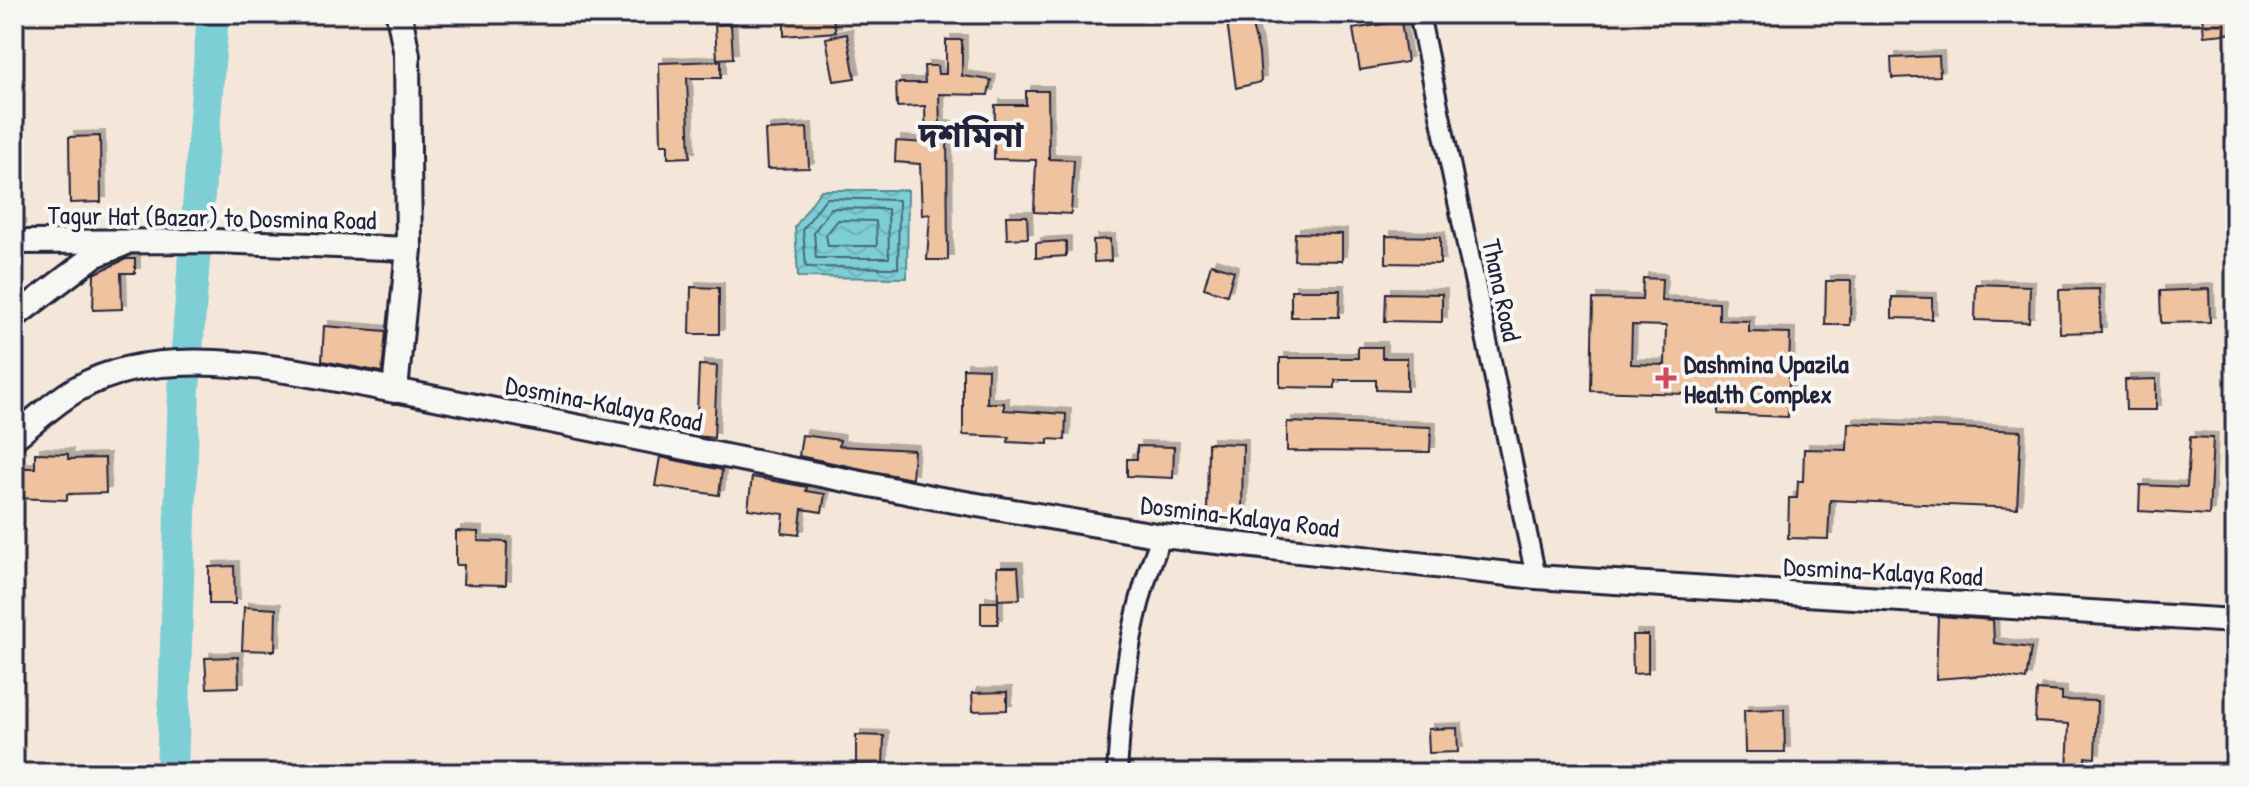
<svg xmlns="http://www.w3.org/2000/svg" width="2249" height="787" viewBox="0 0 2249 787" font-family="'Patrick Hand','Noto Sans Bengali',sans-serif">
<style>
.water{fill:url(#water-waves);stroke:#598997;stroke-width:2}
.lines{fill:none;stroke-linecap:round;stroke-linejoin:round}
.shore{stroke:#466779;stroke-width:2}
.river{stroke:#7dced5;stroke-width:32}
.building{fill:#efc39f;stroke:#22223b;stroke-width:2;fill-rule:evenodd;filter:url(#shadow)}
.minor-casing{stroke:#22223b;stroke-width:24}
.tertiary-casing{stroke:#22223b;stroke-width:28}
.secondary-casing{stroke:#22223b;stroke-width:30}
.minor{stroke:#f6f6f2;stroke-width:18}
.tertiary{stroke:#f6f6f2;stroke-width:22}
.secondary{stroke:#f6f6f2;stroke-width:24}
.poi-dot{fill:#d1495b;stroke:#f6f6f2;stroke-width:3}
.labels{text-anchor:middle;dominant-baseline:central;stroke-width:8;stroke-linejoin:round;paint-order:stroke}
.street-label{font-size:26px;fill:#22223b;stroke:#f6f6f2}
.poi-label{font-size:26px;font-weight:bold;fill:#22223b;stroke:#f6f6f2;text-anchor:start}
.district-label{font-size:34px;font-weight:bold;fill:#22223b;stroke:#f6f6f2}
</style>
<defs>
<pattern id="water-waves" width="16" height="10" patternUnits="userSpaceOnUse" patternTransform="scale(2)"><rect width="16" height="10" fill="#7dced5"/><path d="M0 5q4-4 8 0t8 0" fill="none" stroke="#6cb1b8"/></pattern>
<filter id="shadow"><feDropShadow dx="5" dy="-5" stdDeviation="0" flood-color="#0004"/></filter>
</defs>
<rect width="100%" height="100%" fill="#f4e7d9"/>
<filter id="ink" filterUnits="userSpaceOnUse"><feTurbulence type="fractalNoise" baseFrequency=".0125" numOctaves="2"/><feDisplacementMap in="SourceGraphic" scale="16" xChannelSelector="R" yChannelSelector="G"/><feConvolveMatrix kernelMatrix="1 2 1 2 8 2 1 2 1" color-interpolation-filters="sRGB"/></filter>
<g filter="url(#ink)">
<!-- water -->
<polygon class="water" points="821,190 908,190 907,278 798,277 795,227"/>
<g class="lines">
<!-- shore -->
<g class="shore">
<polygon points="826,198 899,200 898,268 806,267 803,229"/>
<polygon points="831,208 888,209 889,258 816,258 814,232"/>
<polygon points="838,220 876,221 877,246 828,246 826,235"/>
</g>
<!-- river -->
<polyline class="river" points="172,771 184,389 213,14"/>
</g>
<!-- building -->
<g class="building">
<polygon points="784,14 832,14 836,32 784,36"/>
<polygon points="1226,14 1249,14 1259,53 1261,82 1236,88"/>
<polygon points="2202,14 2235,14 2235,33 2204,36"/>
<polygon points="1401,21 1407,62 1360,70 1353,29"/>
<polygon points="731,24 733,58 717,59 715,25"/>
<polygon points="847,34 855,78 834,81 826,38"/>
<polygon points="946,40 962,40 962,76 991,80 988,95 939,94 940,126 947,126 948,260 927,260 930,214 922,215 920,164 895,162 896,141 926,143 925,106 897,107 896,83 925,83 924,66 937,66 938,74 946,74"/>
<polygon points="1939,56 1940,76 1892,78 1891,58"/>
<polygon points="721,61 721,78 687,78 690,157 668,158 668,144 661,144 659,63"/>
<polygon points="1026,91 1048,91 1049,159 1074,160 1071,214 1034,212 1036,160 994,159 995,105 1026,105"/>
<polygon points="807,128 809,168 767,169 765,130"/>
<polygon points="100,136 101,202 70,203 69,137"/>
<polygon points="1006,216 1027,216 1028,238 1007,239"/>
<polygon points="1295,233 1342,234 1342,261 1294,260"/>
<polygon points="1386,236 1440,237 1440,264 1386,263"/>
<polygon points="1110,239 1111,261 1094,262 1093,240"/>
<polygon points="1066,241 1066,256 1036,258 1036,243"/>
<polygon points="126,259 135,259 135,273 121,273 122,309 93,310 94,274"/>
<polygon points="1211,264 1234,271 1227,295 1204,288"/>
<path d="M1643,278L1662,279L1661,301L1719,303V320L1749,321V332L1790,333L1788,417L1719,414V395L1591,391L1593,299L1642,300ZM1632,325L1666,326L1665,365L1631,364Z"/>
<polygon points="1826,281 1851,281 1850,325 1825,325"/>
<polygon points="1976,284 2030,286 2029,322 1975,320"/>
<polygon points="691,287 719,288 719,334 690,334"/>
<polygon points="2099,289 2101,332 2060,333 2059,290"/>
<polygon points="2209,289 2210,322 2161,323 2160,291"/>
<polygon points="1291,290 1340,290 1339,317 1291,317"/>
<polygon points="1386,293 1442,294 1442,322 1385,321"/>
<polygon points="1892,297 1932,298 1932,319 1892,318"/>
<polygon points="324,326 386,331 382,372 322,361"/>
<polygon points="1358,347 1382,347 1382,358 1407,358 1407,391 1376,390 1376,380 1335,380 1335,388 1280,387 1280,358 1358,358"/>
<polygon points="699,365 717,366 714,438 696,436"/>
<polygon points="963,368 988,369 987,403 1004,403 1004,410 1066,414 1065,440 1048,439 1048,444 1008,442 1009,437 963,435"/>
<polygon points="2156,379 2156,410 2126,410 2125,380"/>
<polygon points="1287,422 1431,427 1430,452 1287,451"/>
<polygon points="1848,423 2021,431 2017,508 1830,500 1828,539 1788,538 1789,498 1797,498 1798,481 1803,481 1804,449 1847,450"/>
<polygon points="802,435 840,440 839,446 914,450 912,479 799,456"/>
<polygon points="2190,437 2213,438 2209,515 2139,511 2140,485 2187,487"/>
<polygon points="1208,443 1243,444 1242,516 1207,516"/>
<polygon points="1137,446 1174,447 1173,478 1127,476 1127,459 1137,459"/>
<polygon points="35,453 68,454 68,459 105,458 106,493 67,494 67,500 14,498 14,468 35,468"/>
<polygon points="660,457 722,470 719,495 655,486"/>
<polygon points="752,477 807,487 806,491 825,494 822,512 802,509 799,535 782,533 784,514 748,509"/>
<polygon points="456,531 478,532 478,541 507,542 506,585 463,584 464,565 456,565"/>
<polygon points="234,566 235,604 209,604 209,567"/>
<polygon points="997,567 1018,567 1020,599 998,600"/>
<rect x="981" y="602" width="17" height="22"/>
<polygon points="244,607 276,609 275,651 242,650"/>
<polygon points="1938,616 1993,620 1994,643 2031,648 2026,680 1989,675 1936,679"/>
<polygon points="1632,635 1648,635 1648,673 1633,674"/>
<polygon points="238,657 239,687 207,688 205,658"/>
<polygon points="2037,690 2062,692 2062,700 2097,701 2095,758 2085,757 2084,773 2067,773 2069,724 2035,722"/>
<polygon points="1007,692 1007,710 973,711 972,693"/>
<polygon points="1784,709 1785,752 1745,752 1744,710"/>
<polygon points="1457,728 1458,752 1429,753 1428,729"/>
<polygon points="856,735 884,736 883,766 856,765"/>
</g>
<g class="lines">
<defs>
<g id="minor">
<polyline points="1419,14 1536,577"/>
<path d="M1117,773C1122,691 1129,612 1162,536"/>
</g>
<g id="tertiary">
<polyline points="14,242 215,241 409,249"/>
<polyline points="14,317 94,256 122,245"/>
<polyline points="395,390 936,498 1162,536 1536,577 2235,621"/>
</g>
<path id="secondary" d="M14,437C35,421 54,402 77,389C163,338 303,373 395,390L409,249L407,55L399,14"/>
</defs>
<!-- minor casing -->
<use href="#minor" class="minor-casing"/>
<!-- tertiary casing -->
<use href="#tertiary" class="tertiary-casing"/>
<!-- secondary casing -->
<use href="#secondary" class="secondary-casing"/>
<!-- minor -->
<use href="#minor" class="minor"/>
<!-- tertiary -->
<use href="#tertiary" class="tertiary"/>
<!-- secondary -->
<use href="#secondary" class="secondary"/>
</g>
</g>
<!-- markers -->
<path class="poi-dot" d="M1662 366h8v8h8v8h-8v8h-8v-8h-8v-8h8z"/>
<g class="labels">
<!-- street labels -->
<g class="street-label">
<text transform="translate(212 217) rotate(1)">Tagur Hat (Bazar) to Dosmina Road</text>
<text transform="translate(1502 290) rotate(78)">Thana Road</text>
<text transform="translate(604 403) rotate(11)">Dosmina-Kalaya Road</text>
<text transform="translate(1240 516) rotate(7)">Dosmina-Kalaya Road</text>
<text transform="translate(1883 571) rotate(3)">Dosmina-Kalaya Road</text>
</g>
<!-- poi labels -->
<g class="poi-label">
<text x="1684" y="363">Dashmina Upazila<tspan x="1684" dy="30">Health Complex</tspan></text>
</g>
<!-- district labels -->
<g class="district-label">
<text x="971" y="135">দশমিনা</text>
</g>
</g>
<!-- margin -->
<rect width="2249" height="787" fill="none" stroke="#f6f6f2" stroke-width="48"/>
<rect x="24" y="24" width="2201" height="739" fill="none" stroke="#22223b" stroke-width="3" filter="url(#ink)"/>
</svg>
